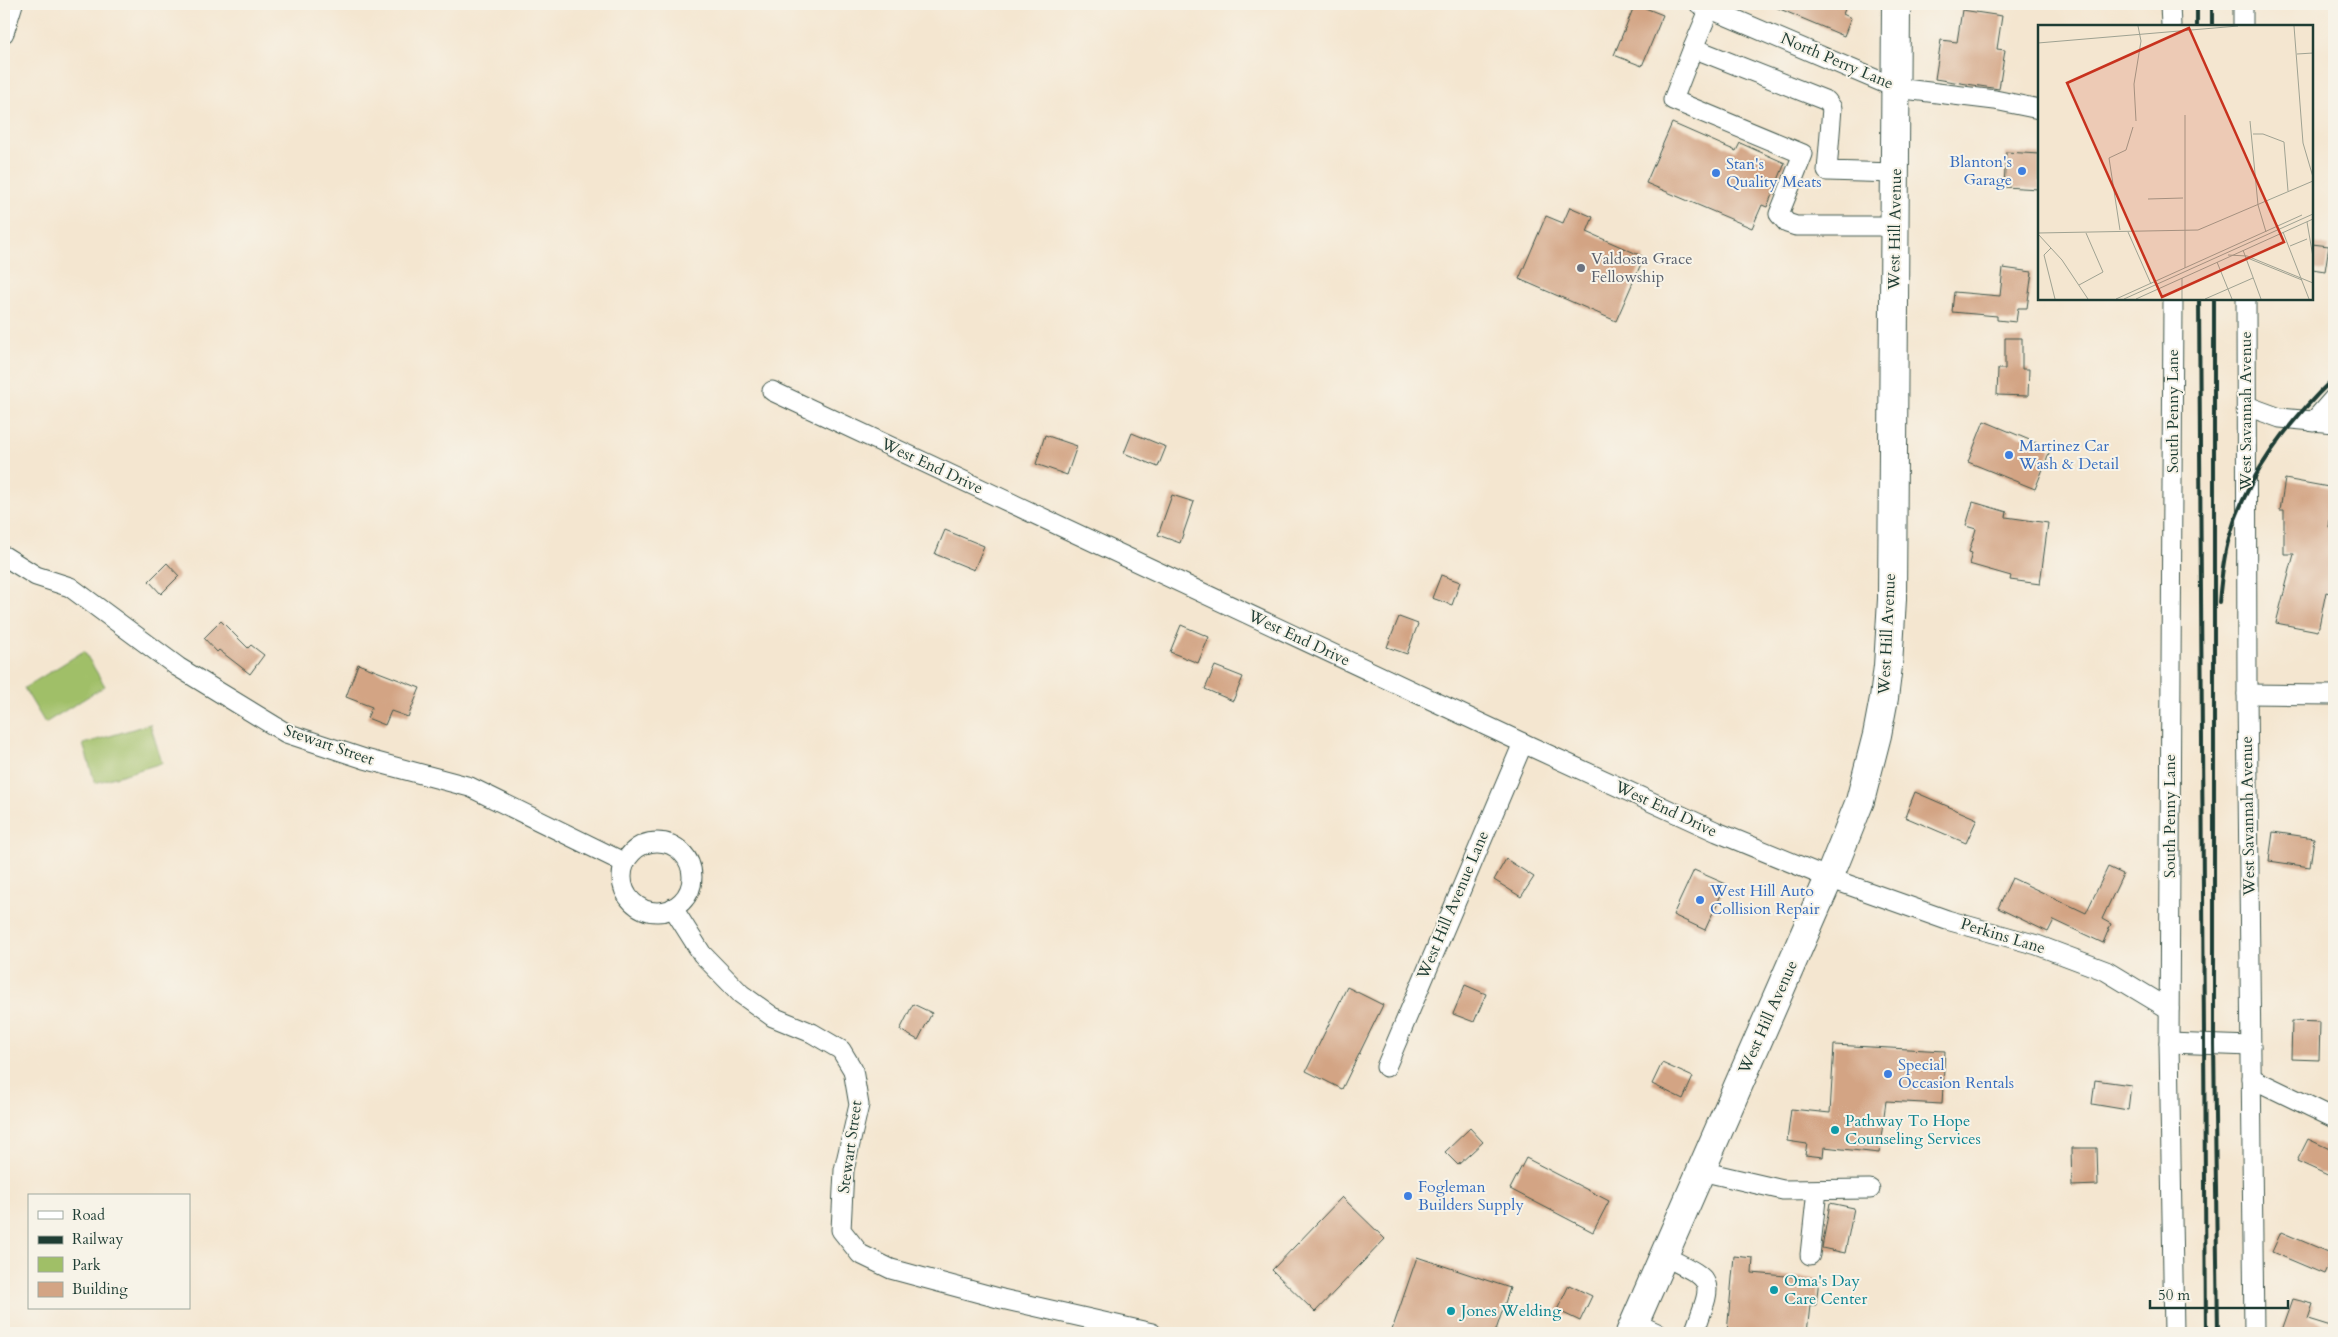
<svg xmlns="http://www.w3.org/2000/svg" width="2338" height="1337" viewBox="0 0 2338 1337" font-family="Cardo,serif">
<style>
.park{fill:#a0bf67;stroke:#607e4e}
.building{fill:#d3a484}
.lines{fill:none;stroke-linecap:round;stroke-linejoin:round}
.minor-casing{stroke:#3f564b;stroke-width:21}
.highway-casing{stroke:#3f564b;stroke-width:30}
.minor{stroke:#fff;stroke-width:19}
.highway{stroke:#fff;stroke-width:28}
.rail{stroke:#1f3d34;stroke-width:4}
.shop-dot{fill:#3f7fe0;stroke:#f7f3e8;stroke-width:2}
.worship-dot{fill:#6b7280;stroke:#f7f3e8;stroke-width:2}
.culture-dot{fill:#0f9aa8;stroke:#f7f3e8;stroke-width:2}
.labels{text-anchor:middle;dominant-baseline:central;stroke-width:4;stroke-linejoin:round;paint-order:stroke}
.street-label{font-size:16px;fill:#1f3d34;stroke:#f7f3e8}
.shop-label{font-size:16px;fill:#366cbe;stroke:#f7f3e8;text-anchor:start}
.worship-label{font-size:16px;fill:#5b616d;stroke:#f7f3e8;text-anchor:start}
.culture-label{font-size:16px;fill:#0d838f;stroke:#f7f3e8;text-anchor:start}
.inset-road{fill:none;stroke:#9fa292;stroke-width:1}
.view{fill:#c8321e;fill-opacity:0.15;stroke:#c8321e;stroke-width:2.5}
.inset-edge{fill:none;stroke:#1f3d34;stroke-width:2.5}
</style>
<rect width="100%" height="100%" fill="#f7f3e8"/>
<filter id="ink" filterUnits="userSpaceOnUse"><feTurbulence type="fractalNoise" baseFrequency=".02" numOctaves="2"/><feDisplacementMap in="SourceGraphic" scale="10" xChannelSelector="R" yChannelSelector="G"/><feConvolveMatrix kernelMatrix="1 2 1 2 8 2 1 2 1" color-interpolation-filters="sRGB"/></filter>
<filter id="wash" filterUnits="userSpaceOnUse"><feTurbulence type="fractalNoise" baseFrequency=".0096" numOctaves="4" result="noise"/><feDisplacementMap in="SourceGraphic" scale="20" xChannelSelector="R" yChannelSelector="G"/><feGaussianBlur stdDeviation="1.12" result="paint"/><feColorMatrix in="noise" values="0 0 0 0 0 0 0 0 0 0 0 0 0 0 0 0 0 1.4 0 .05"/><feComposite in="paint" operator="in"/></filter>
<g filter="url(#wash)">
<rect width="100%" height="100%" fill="#f4e6d0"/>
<!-- park -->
<g class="park">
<polygon points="84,651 105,686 45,723 24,688"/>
<polygon points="150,724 162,763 95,783 83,744"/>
</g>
<g id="blocks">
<!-- building -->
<g class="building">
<polygon points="1635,4 1663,15 1642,66 1614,55"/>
<polygon points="1768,4 1847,4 1843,14 1851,18 1844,36"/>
<polygon points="1962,10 2002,16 1997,49 2005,50 1999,89 1935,79 1941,40 1957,42"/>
<polygon points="1672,123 1736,151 1740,143 1785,163 1767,207 1762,205 1752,228 1646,183"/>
<polygon points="2006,152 2039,154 2039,189 2004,187"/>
<polygon points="1570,207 1593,217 1587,232 1644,257 1616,321 1519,279 1546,216 1563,223"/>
<polygon points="2312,244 2329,246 2325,271 2312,269"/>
<polygon points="2003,268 2032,272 2027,308 2018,308 2016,322 1997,320 1997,316 1952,312 1954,292 2000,296"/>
<polygon points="2005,338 2022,338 2022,369 2029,369 2028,396 1997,395 1998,369 2005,369"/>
<polygon points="1984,421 2051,449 2035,489 1968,462"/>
<polygon points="1132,433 1166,447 1158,467 1124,453"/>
<polygon points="1045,435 1077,446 1067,475 1036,464"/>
<polygon points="2285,479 2334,488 2329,528 2334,528 2334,594 2326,592 2318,631 2276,623 2294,554 2284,554 2284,510 2280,510"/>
<polygon points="1172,495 1194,502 1180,543 1158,535"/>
<polygon points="1973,502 2007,512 2006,517 2048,523 2040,584 2010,580 2011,576 1969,564 1972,553 1969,552 1976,529 1966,526"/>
<polygon points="945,530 984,546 974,570 935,554"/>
<polygon points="167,563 179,576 161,594 149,581"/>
<polygon points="1441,575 1460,582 1452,605 1432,598"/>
<polygon points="1399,617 1418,624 1407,654 1387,647"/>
<polygon points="221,621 248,648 251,645 264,655 250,674 219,650 217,652 204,638"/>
<polygon points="1181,625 1209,637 1198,663 1170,652"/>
<polygon points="358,664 420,688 408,717 391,711 385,725 367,718 372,707 346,697"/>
<polygon points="1215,666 1243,677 1233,701 1205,689"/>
<polygon points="1915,792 1977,819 1966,843 1905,817"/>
<polygon points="2273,832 2314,838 2310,867 2269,861"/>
<polygon points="1506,859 1534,877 1521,897 1494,880"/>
<polygon points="2108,867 2123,874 2102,919 2111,924 2103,943 2054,920 2048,932 1998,908 2012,878 2086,913"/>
<polygon points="1694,870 1726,884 1705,930 1673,915"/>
<polygon points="1465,985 1486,994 1474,1022 1453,1014"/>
<polygon points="1347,987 1383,1005 1342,1089 1306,1071"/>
<polygon points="913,1004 932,1013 918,1040 900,1030"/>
<polygon points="2292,1021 2320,1022 2319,1060 2291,1059"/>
<polygon points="1834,1045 1945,1051 1942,1104 1886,1101 1879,1153 1824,1147 1823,1157 1805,1155 1807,1144 1787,1141 1791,1109 1830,1113"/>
<polygon points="1662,1063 1693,1077 1683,1099 1652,1084"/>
<polygon points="2095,1080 2131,1085 2128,1110 2092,1104"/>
<polygon points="1470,1128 1483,1142 1458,1165 1445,1152"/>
<polygon points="2308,1139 2334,1151 2334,1178 2297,1161"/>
<polygon points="2071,1148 2097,1148 2098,1185 2072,1186"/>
<polygon points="1526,1158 1609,1201 1593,1232 1510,1189"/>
<polygon points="1342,1197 1385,1239 1315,1312 1272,1270"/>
<polygon points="1830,1203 1854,1208 1845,1253 1822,1248"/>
<polygon points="2281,1232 2333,1254 2324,1274 2272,1252"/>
<polygon points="1734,1256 1753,1258 1752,1273 1819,1279 1816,1305 1810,1305 1807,1333 1727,1333"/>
<polygon points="1417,1257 1510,1288 1495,1333 1391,1333"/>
<polygon points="1569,1285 1592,1296 1580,1321 1557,1310"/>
<polygon points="2293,1299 2313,1304 2308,1319 2334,1327 2334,1333 2281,1333"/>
</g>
</g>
</g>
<g filter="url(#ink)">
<use href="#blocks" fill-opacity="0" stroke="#3f564b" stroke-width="1"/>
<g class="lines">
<defs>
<g id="minor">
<polyline points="1699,4 1896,88 1995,100 2039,109"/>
<polyline points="2170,4 2171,26"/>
<polyline points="2243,4 2243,26"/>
<polyline points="4,33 13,4"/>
<polyline points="1693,48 1710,8"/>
<polyline points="1895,226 1796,226 1787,223 1779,214 1803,154 1673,100 1693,48 1827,101 1832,108 1827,171 1895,173"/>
<polyline points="2173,299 2169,1043 2174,1333"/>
<polyline points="2246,299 2247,694 2254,1333"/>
<polyline points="772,391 1523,743 1717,832 1829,878 1947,920 2037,945 2106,971 2169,1009"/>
<polyline points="2247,406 2280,418 2334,423"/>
<polyline points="2313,422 2334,398"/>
<polyline points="4,556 36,576 70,587 178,667 286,733 365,759 470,787 625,863"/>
<polyline points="2247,694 2334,695"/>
<circle cx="657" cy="877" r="35"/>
<polyline points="673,908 702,954 741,994 773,1017 812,1033 841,1050 853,1070 859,1105 844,1170 841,1230 860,1254 891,1269 1002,1299 1152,1333"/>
<polyline points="2169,1043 2251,1046"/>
<polyline points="1386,1067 1523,743"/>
<polyline points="2251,1078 2334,1118"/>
<polyline points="1701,1171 1783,1190 1870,1189"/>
<polyline points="1810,1255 1817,1190"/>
<path d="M1664,1256C1716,1282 1714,1278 1694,1333"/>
<polyline points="1635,1323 1657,1333"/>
</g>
<polyline id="highway" points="1630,1333 1829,878 1860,801 1877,735 1884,698 1888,666 1892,599 1896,4"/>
</defs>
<!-- minor casing -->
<use href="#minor" class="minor-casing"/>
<!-- highway casing -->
<use href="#highway" class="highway-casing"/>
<!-- minor -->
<use href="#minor" class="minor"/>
<!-- highway -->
<use href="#highway" class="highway"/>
<!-- rail -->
<g class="rail">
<polyline points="2197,4 2197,26"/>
<polyline points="2212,4 2212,26"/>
<polyline points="2199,299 2206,1333"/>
<polyline points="2214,299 2214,1044 2218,1333"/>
<path d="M2219,602C2221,581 2223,559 2229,538C2246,477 2289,421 2334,378"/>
</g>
</g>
</g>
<!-- markers -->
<g class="shop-dot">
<circle cx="2022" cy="171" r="5"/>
<circle cx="1716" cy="173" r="5"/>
<circle cx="2009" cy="455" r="5"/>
<circle cx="1700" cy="900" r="5"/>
<circle cx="1888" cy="1074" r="5"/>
<circle cx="1408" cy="1196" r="5"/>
</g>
<circle class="worship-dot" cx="1581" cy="268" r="5"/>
<g class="culture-dot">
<circle cx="1835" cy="1130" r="5"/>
<circle cx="1774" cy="1290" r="5"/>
<circle cx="1451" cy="1311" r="5"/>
</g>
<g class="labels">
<!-- street labels -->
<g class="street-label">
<text transform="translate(1837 61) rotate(23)">North Perry Lane</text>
<text transform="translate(1895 229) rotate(-89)">West Hill Avenue</text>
<text transform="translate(2173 411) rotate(-90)">South Penny Lane</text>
<text transform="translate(2246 411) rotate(-90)">West Savannah Avenue</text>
<text transform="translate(932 466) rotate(25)">West End Drive</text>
<text transform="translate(1887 634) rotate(-87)">West Hill Avenue</text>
<text transform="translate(1299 638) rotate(25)">West End Drive</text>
<text transform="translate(329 745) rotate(19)">Stewart Street</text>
<text transform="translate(1666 809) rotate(25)">West End Drive</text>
<text transform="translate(2170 816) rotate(-90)">South Penny Lane</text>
<text transform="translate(2248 816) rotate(-91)">West Savannah Avenue</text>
<text transform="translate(1453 905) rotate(-67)">West Hill Avenue Lane</text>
<text transform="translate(2003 936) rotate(17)">Perkins Lane</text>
<text transform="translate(1768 1017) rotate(-66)">West Hill Avenue</text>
<text transform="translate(850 1147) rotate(-82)">Stewart Street</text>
</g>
<!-- shop labels -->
<g class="shop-label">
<text x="2012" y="162" text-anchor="end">Blanton's<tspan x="2012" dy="18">Garage</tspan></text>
<text x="1726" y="164">Stan's<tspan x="1726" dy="18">Quality Meats</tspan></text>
<text x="2019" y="446">Martinez Car<tspan x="2019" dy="18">Wash &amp; Detail</tspan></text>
<text x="1710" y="891">West Hill Auto<tspan x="1710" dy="18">Collision Repair</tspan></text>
<text x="1898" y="1065">Special<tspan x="1898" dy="18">Occasion Rentals</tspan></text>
<text x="1418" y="1187">Fogleman<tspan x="1418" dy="18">Builders Supply</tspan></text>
</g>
<!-- worship labels -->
<g class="worship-label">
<text x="1591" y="259">Valdosta Grace<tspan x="1591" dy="18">Fellowship</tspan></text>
</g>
<!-- culture labels -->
<g class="culture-label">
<text x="1845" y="1121">Pathway To Hope<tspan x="1845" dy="18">Counseling Services</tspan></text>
<text x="1784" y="1281">Oma's Day<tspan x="1784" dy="18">Care Center</tspan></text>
<text x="1461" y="1311">Jones Welding</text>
</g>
</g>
<!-- overview -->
<g transform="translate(2038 25)">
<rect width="275" height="275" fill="#f4e6d0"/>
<path class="inset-road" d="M256,1L265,118L275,152M0,18L200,1M259,29L275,28M147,90V243M98,96L96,59L103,16L100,1M212,96L220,180L228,207M215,109H225L246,117L250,166M110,174L145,173M269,197L275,232M82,205L71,133L88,125L95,102M90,207L113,259M245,207L271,274M0,208L160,205L275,156M0,209L24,235L50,274M252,221L269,214M13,223L6,230L17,274M205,225L223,274M190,230L209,231L275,258M207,232L264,255M179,237L194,274M41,260L65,247L48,208M78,274L264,190M86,274L275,189M98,274L275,194M144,274V253M167,274L215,253"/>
<path class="view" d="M151,3L246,217L124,272L29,58Z"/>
<rect width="275" height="275" class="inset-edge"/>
</g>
<!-- margin -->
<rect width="2338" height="1337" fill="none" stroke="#f7f3e8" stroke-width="20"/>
<!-- legend -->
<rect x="28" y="1194" width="162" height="115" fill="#f7f3e8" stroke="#a1aaa0"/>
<rect x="38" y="1211" width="25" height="8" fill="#ffffff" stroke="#a1aaa0"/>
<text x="72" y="1220" font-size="15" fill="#1f3d34">Road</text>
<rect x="38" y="1236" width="25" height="8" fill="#1f3d34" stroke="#a1aaa0"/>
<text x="72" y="1244" font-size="15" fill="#1f3d34">Railway</text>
<rect x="38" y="1257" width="25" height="15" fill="#a0bf67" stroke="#a1aaa0"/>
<text x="72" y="1270" font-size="15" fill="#1f3d34">Park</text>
<rect x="38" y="1282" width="25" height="15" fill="#d3a484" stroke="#a1aaa0"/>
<text x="72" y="1294" font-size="15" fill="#1f3d34">Building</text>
<!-- scale -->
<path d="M2150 1300v8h138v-8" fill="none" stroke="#1f3d34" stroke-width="2.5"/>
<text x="2158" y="1300" font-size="15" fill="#1f3d34" stroke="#f7f3e8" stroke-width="4" paint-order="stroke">50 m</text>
</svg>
